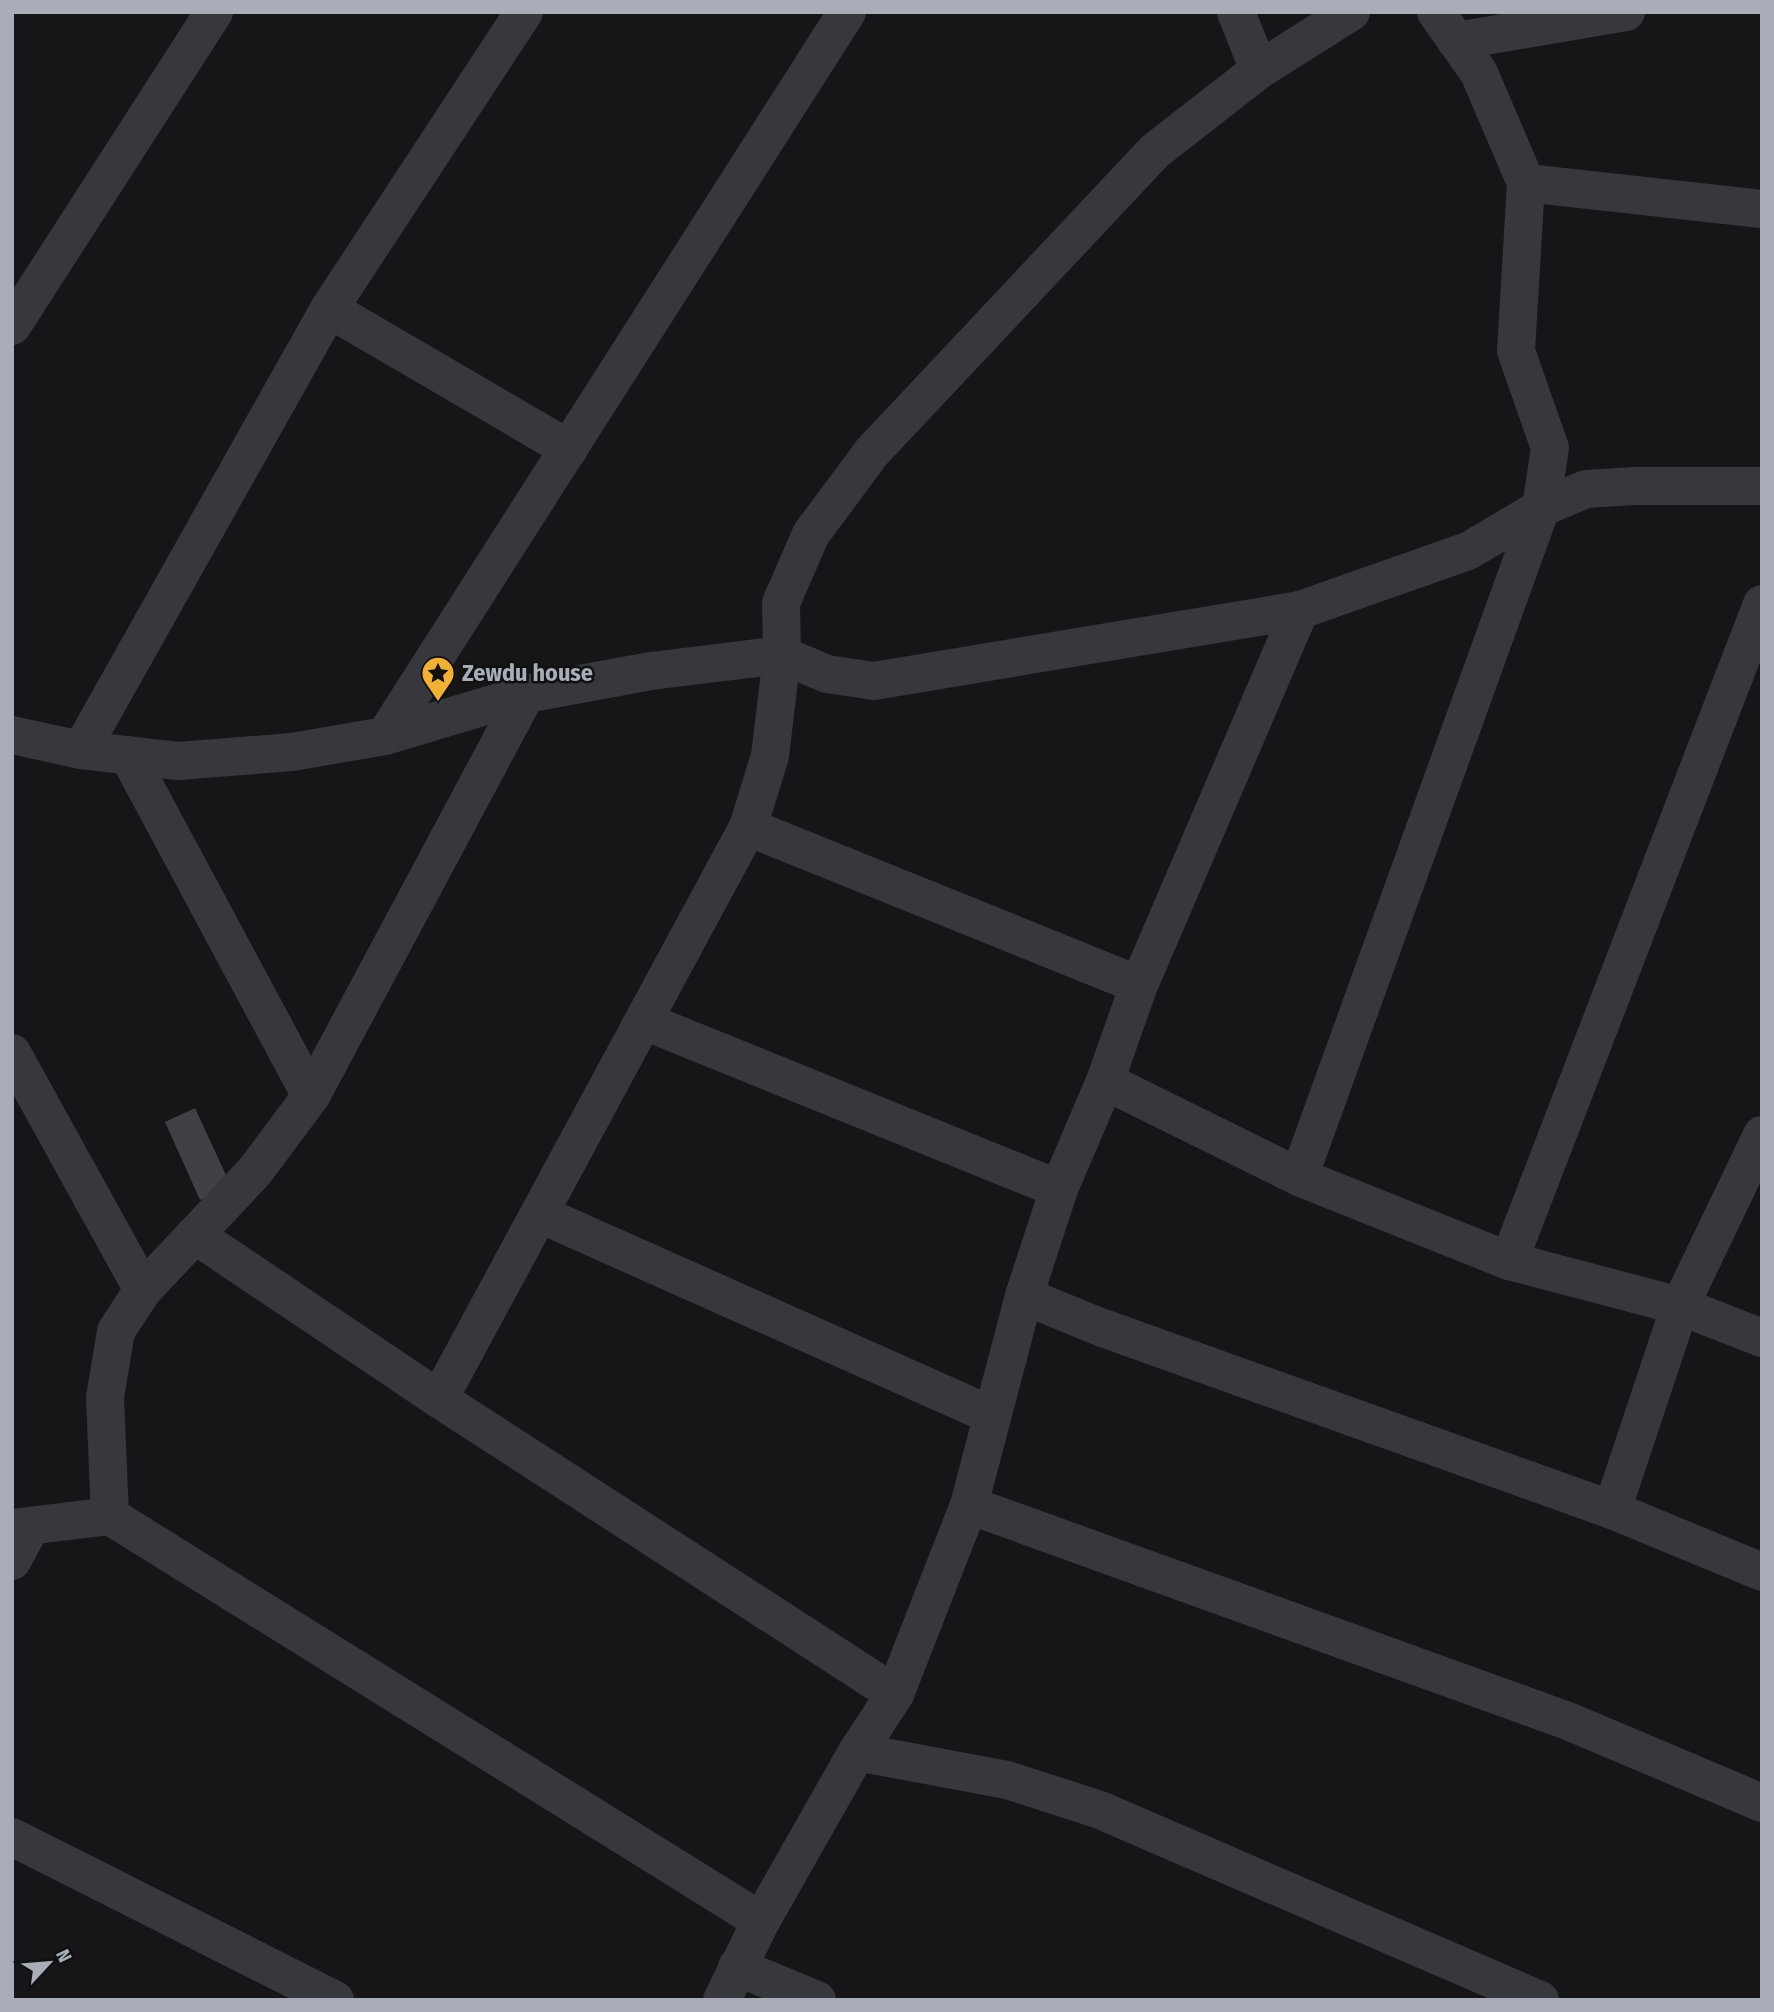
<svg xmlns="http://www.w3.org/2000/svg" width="1774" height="2012" viewBox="0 0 1774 2012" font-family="'Fira Sans Condensed',sans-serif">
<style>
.building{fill:#404145}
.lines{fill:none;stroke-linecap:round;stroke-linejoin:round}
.minor{stroke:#37383d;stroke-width:38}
.labels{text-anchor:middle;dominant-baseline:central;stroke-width:5;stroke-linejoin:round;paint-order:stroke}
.poi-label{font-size:24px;font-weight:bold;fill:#a8adb8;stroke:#111113;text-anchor:start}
</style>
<rect width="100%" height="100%" fill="#161618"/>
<!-- building -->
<polygon class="building" points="195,1108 231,1186 200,1200 165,1122"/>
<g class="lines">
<!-- minor -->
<g class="minor">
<polyline points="1236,12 1259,70"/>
<polyline points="1456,41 1626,12"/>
<polyline points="1526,183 1762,209"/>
<polyline points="329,309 569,449"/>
<polyline points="12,326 214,12"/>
<polyline points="526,694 311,1096 255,1171 143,1290 116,1331 105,1397 110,1516 761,1921"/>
<polyline points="12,735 81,750 178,761 292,752 385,736 526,694 651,671 782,655 827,674 874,681 1300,610 1468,551 1541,508 1586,489 1634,486 1762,486"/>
<polyline points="385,736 847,12"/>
<polyline points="81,750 329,309 524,12"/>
<polyline points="128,755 311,1096"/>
<polyline points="748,827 1139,985"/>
<polyline points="644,1021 1059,1189"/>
<polyline points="12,1053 143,1290"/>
<polyline points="1105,1081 1299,1177 1509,1261 1680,1306 1762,1338"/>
<polyline points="1299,1177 1541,508 1550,448 1516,351 1526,183 1479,73 1436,12"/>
<polyline points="540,1214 991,1415"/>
<polyline points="195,1235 439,1399 895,1694"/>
<polyline points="1509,1261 1762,604"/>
<polyline points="1024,1296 1100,1327 1612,1510 1680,1306 1762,1135"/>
<polyline points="439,1399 748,827 770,756 782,655 781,603 811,534 872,452 1155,151 1259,70 1351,12"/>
<polyline points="969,1505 1568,1721 1762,1803"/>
<polyline points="1612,1510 1762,1572"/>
<polyline points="12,1528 110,1516"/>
<polyline points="12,1561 31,1526"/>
<polyline points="857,1752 1007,1780 1100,1810 1540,2000"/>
<polyline points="12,1837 335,2000"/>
<polyline points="737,1967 817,2000"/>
<polyline points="722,2000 761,1921 857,1752 895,1694 969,1505 1024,1296 1059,1189 1105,1081 1139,985 1300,610"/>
</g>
</g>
<!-- icons -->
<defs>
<symbol id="sight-pin" viewBox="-11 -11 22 30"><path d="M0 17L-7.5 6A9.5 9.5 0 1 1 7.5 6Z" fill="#f2b134" stroke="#111113"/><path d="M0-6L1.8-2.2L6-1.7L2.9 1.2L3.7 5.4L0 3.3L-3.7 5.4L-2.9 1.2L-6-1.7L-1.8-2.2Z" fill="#111"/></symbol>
</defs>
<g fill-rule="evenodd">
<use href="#sight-pin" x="419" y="654" width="38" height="52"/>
</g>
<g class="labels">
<!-- poi labels -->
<g class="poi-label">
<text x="462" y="673">Zewdu house</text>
</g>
</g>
<!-- border -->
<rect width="1774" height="2012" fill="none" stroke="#a8adb8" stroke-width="28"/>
<!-- north arrow -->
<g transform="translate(49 1963) rotate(64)" stroke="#111113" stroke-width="5" paint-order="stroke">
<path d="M0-5L12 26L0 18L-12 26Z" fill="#a8adb8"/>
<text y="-10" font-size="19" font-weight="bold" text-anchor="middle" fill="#a8adb8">N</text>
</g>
</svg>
